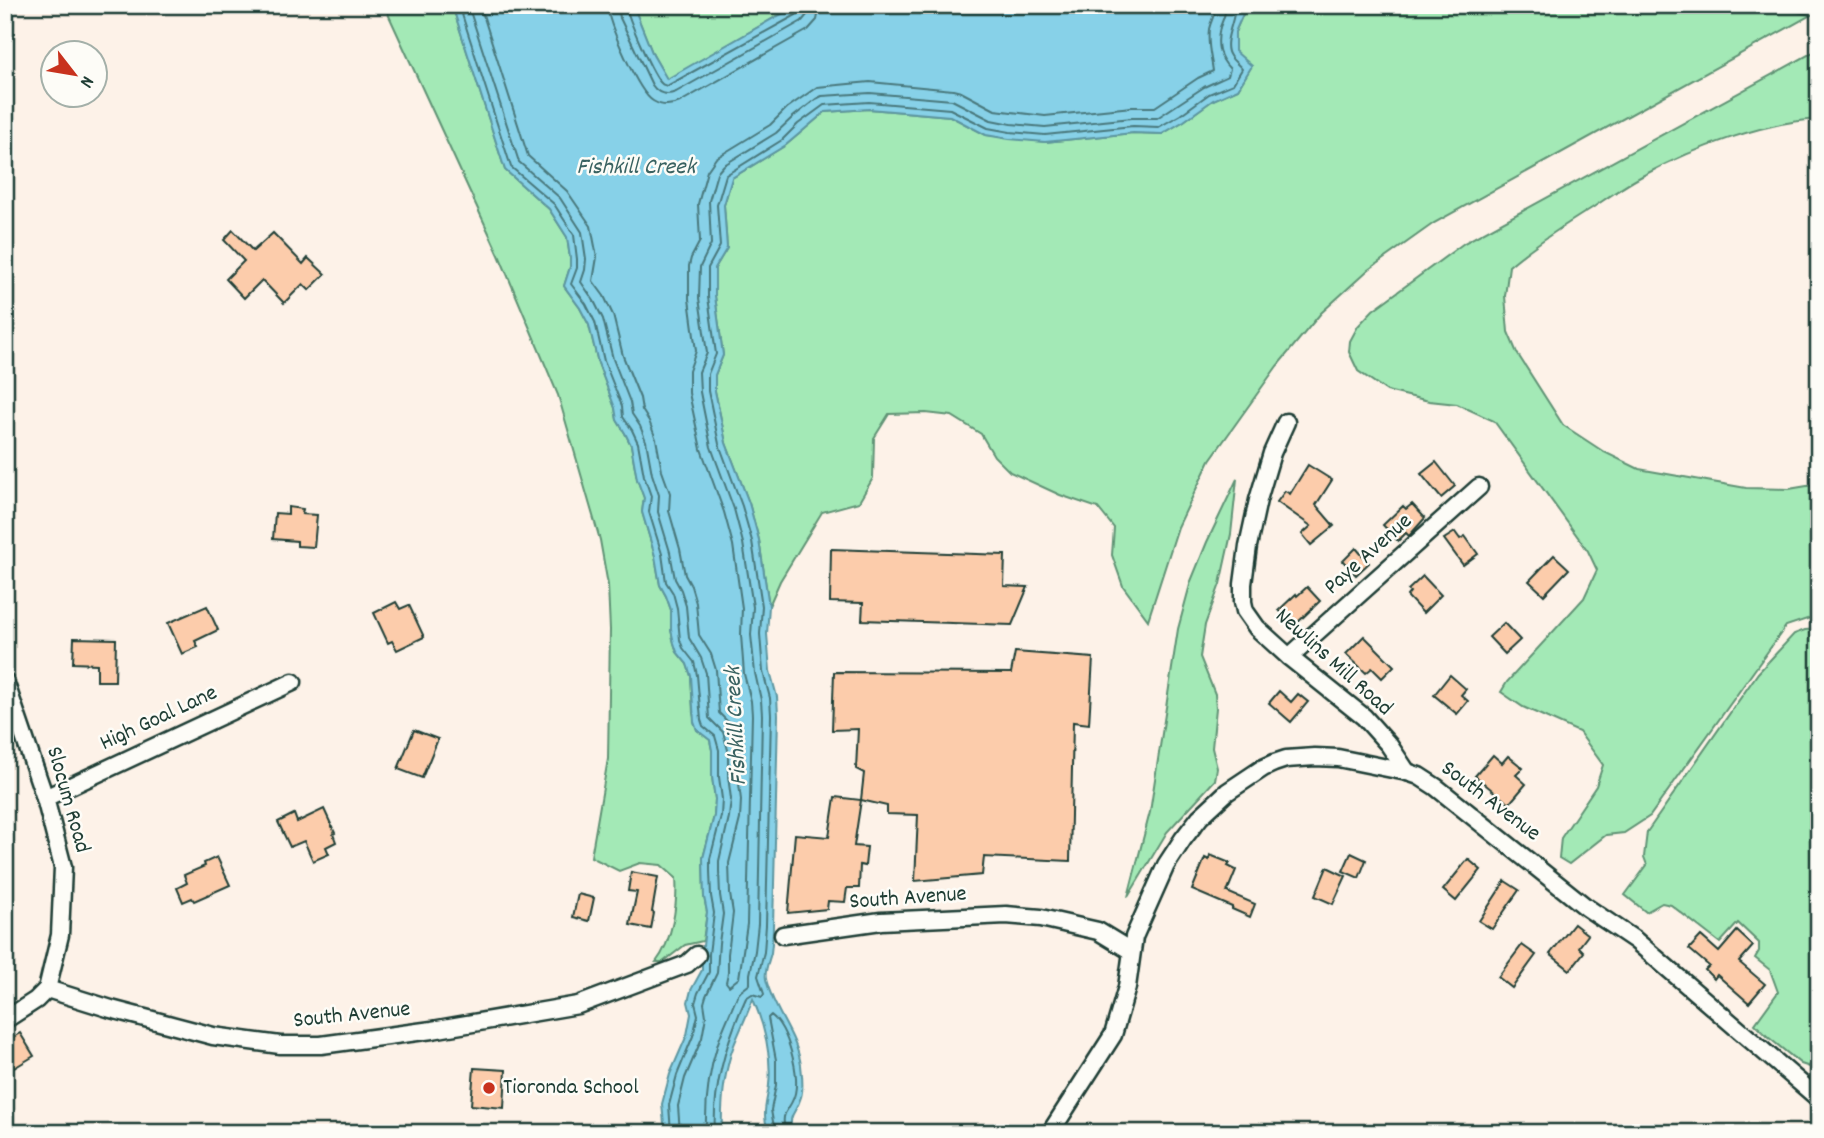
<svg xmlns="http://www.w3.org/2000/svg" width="1824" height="1138" viewBox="0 0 1824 1138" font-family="Dekko,sans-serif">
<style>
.green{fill:#a3e9b6;stroke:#619375;stroke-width:2}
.water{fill:#87d1e8;stroke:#5d96a0;stroke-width:2}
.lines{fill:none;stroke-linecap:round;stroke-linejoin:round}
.shore{stroke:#49787c;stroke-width:2}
.building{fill:#fcccab;stroke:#1f3d34;stroke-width:2}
.street-casing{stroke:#1f3d34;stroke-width:21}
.street{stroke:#fdfcf7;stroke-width:16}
.poi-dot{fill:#c8321e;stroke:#fdfcf7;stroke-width:2.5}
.labels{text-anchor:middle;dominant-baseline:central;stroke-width:5;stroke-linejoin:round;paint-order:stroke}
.street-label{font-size:23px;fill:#1f3d34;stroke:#fdfcf7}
.poi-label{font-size:23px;fill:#1f3d34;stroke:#fdfcf7;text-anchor:start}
.water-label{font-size:24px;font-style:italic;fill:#396261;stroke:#fdfcf7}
</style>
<rect width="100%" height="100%" fill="#fdf2e8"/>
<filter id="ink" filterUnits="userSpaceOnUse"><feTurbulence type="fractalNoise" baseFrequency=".0143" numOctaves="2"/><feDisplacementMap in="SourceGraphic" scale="14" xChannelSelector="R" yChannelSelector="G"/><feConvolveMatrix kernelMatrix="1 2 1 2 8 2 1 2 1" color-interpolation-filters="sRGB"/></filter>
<g filter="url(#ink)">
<!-- green -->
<g class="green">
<path d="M384,5H452L505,170L549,209L567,237L570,258V267L564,286L580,308L589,325L598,363L615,408L617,420L625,433L631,445L637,479L644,498L642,512L655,556L660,585L666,596L671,610V630L674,643L677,652L687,664L691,676L693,713L697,730L710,740L712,750V777L715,799L714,816L703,858L704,897L707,912L703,941L685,945L663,962H656C672,942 678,904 676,878L661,865L640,863L619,871L591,857L608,759L610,630L608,585L600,540L558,395L499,255Z"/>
<polygon points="633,5 799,5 774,18 667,80 653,55"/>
<polygon points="1241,5 1765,5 1811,15 1434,223 1368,270 1321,313 1277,366 1210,460 1178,527 1148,620 1123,586 1112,555 1114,528 1098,508 1060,495 1010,472 994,456 981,434 952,416 926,413 889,414 874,438 873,478 859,502 822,512 780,581 769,606 759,540 749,503 726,443 715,391 715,375 723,355 715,296 715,268 727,248 724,205 732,178 786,145 825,112 869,109 950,116 986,135 1045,142 1133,133 1162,134 1184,121 1213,100 1238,89 1251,67 1235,52 1235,32 1243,14"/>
<path d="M1819,49V119C1765,122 1694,148 1646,174C1628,183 1610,196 1592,208C1563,226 1535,244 1509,266L1505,296L1508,332L1517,353L1563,425L1604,452L1639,469L1746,488L1789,489L1819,484V619L1813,617L1786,626L1650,816L1624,833L1606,835L1569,864L1559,858L1561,838L1596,786L1603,765L1579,732L1523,707L1501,692L1507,682L1584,598L1597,570L1588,551L1494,421L1457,404L1429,401L1387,391L1358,371L1349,352L1350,341L1358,326L1373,310L1464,243Z"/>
<polygon points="1237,479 1231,534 1220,584 1205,625 1200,657 1215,694 1216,708 1212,748 1217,768 1215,780 1167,832 1128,897 1150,812 1178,629 1191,581 1207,542"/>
<polygon points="1819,629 1819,1070 1801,1064 1768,1037 1755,1024 1778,992 1770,970 1755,958 1759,951 1759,943 1738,923 1720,943 1671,905 1662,903 1646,912 1625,895 1647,865 1644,857 1647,832 1758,673 1794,634 1805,630"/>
</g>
<!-- water -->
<path class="water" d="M452,5H633L653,55L667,79L774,18L799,5H1241L1243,14L1235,32V51L1252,66L1238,89L1213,100L1184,121L1162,134L1133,133L1045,142L1009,139L986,135L950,116L869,109L825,112L786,145L732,178L724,205L727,248L715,268V296L723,355L715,375V391L726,443L749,503L759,540L769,606L767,634L770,671L777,697L778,715L773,926C773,935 772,944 771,953C769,961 764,971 766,979C773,1010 796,1033 801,1065C802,1076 804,1087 801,1097C796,1115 788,1111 792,1133H769C761,1113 767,1103 769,1085C772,1056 764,1025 753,999C747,1015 740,1030 734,1045C724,1072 721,1105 722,1133H665L662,1104L670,1074L687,1035L691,1014L688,1002L691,990L702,970V954L707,912L704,897L703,858L714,816L715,799L712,777V750L710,740L697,730L694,722L691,676L687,664L677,652L674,643L671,630V610L666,596L660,585L655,556L642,512L644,498L637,479L631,445L625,433L617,420L615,408L598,363L589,325L580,308L564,286L570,267V258L567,237L549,209L505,170Z"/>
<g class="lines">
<!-- shore -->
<g class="shore">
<polyline points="459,5 511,167 554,204 574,235 577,259 577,268 571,284 586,304 595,322 604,361 622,406 623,417 632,430 638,443 644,476 651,496 649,512 662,554 666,582 673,593 677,608 680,640 683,648 694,662 697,675 701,720 703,726 715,736 719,750 719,777 722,799 721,816 710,859 710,871 711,896 714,913 709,954 709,972 698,993 695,1003 698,1015 693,1036 677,1075 669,1105 671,1133"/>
<polyline points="468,5 519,162 560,198 582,232 586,259 585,270 581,282 594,301 603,319 613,359 630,402 632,414 640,426 646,441 652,474 659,495 658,512 670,552 675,579 681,590 686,606 689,638 701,658 706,673 709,718 723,732 728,750 728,776 731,799 729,817 719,861 719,871 720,895 723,914 719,943 717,973 706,996 704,1003 706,1016 702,1038 685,1078 678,1106 680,1133"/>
<path d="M480,5L528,156L567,191L591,226L597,257L593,281L604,296L613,315L623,356L640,398L642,410L649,421L656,439L662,471L670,493L669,511L680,549L685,575L691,586L696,603L699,635L711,654L716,670L719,713L729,723L735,734L738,748V776L741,800L740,819L729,863L730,894L733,913L728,954V973L726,982L729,986L739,978L747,924L752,715L751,701L744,674L741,635L742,608L733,545L724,512L701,449L689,393V371L696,351L689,299V266L691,258L700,241L698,204L707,171L716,158L770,125L787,108L817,87L870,82L953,90L961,92L995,110L1045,116L1132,107H1155L1198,78L1213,71C1211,56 1207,45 1209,29C1211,20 1216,14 1215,5"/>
<path d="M607,5C608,23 638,92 653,101C661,106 671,106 680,102L808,30L817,20L820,5"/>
<path d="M618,5L620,18L652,85C658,94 666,96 676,92L802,21L807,15L809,5"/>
<path d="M626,5C627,16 653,77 662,84C663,85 665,85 667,86L796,15L800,11V5"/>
<path d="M706,1133C705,1104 709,1071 718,1043C723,1027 731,1012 737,996L741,991L750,984V974L755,951L758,924L762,715L761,700L755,673L751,635L753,607L743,543L734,509L711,447L700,392L699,372L707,353L699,298L700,267L711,244L709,201L717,173L724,165L776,133L793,117L816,99L822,96L870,93L952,100L991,120L1011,124L1045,127L1132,118H1157L1204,87L1228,76L1230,69C1218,57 1216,44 1220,27C1223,19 1226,14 1226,5"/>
<path d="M715,1133C712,1086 727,1040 746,998L752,994L762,997L764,994L758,976L764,952L766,925L771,715L770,698L763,672L760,634L762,606L752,541L742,506L719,444L708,391V374L716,354L708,297V268L720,246L717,205L726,175L782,140L798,124L824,105L869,102L950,109L988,128L1010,132L1045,135L1133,126L1159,127L1180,115L1209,94L1233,84L1242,69C1238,64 1233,61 1230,56C1221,43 1236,20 1235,5"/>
<path d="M775,1133L771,1110L776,1085V1060L768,1018L771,1015C788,1028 801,1076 794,1097C787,1115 781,1109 785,1133"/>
</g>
</g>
<!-- building -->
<g class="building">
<polygon points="233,230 253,251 273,233 303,264 308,258 325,274 309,290 303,284 284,303 262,280 244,298 226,279 244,261 224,240"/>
<polygon points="1436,462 1455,486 1441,498 1421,474"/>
<polygon points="1308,465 1332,480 1316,505 1334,526 1311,545 1302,534 1311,526 1277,502 1285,491 1290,494"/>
<polygon points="1412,504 1425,518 1409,536 1406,533 1398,541 1383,525 1403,506 1406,509"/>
<polygon points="288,507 303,509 302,514 317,515 314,547 297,546 297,541 273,539 275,513 288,514"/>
<polygon points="1455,532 1460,539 1465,536 1478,554 1463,565 1444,539"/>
<polygon points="1356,548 1369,563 1356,575 1343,561"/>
<polygon points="831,549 1005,555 1004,586 1028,587 1012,625 862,620 863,603 830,602"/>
<polygon points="1554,555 1569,569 1544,595 1529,581"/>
<polygon points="1423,576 1441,595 1423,613 1407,596 1410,592 1408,590"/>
<polygon points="1307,587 1320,601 1294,626 1279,610 1296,594 1297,596"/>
<polygon points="396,602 400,609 409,605 424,637 397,650 392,641 388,643 374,613"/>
<polygon points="207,606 218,630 195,641 198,647 182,654 168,623"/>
<polygon points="1504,623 1520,640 1505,654 1489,637"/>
<polygon points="1364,636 1394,666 1382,678 1372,668 1366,673 1346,654"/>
<polygon points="74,638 116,639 115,681 97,681 97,664 73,663"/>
<polygon points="1015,652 1093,658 1089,724 1073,722 1070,861 984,857 982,875 915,881 918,815 887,814 887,806 861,800 864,773 856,769 858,729 832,730 834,672 1011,673"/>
<polygon points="1450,675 1466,689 1461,695 1468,701 1457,714 1434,695"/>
<polygon points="1279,691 1291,702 1298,694 1308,702 1291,722 1269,703"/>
<polygon points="414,730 438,739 422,778 398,769"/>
<polygon points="1493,755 1502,763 1508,756 1523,768 1516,775 1526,784 1509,804 1475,776"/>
<polygon points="835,797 861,800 854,846 867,847 865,866 860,865 859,888 847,888 845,902 828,901 827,909 788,913 795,834 829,837"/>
<polygon points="324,809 335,833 333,834 336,842 326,847 329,854 313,861 304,841 290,847 278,822 294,814 297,822"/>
<polygon points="1351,853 1366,860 1359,878 1343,871"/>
<polygon points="1210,855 1230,863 1228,866 1236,870 1227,892 1255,904 1250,917 1232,909 1232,907 1192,890 1205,858 1209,860"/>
<polygon points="217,857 230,885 194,901 192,898 183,902 177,888 187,883 184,875 205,866 204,863"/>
<polygon points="1468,859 1481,870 1456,901 1443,890"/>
<polygon points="1327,867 1346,876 1333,904 1315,896"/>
<polygon points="631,872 658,877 652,912 654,913 651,929 630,925 637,892 628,891"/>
<polygon points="1505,881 1519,890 1492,929 1479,921"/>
<polygon points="578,894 594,898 589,921 573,917"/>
<polygon points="1574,924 1588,935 1579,947 1584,952 1570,970 1550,954"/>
<polygon points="1737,931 1753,946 1739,962 1765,984 1749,1003 1717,975 1714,979 1705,970 1709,966 1689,949 1701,936 1719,952"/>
<polygon points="1522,945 1536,955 1512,988 1498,977"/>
<polygon points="20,1033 34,1056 14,1068 5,1053 5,1042"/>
<polygon points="474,1068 506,1070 504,1108 471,1105"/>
</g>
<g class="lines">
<defs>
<g id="street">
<polyline points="1286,422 1272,453 1258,500 1248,546 1243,584 1243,602 1245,611 1257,628 1289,657 1364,717 1389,745 1407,772"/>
<polyline points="1289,657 1479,487"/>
<polyline points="5,681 45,798 63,867 60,935 47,989 36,1000 5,1020"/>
<polyline points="45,798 293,682"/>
<polyline points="783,935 881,921 1006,915 1041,918 1098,931 1131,951"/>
<polyline points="47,989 111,1009 213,1036 280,1045 321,1045 432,1030 578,1005 687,964 697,955"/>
<polyline points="1050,1133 1113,1035 1127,987 1134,937 1166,865 1183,839 1200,817 1227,792 1263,768 1274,763 1286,759 1315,757 1338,758 1407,772 1419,776 1436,787 1586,907 1635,940 1819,1099"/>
</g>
</defs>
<!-- street casing -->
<use href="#street" class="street-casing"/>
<!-- street -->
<use href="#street" class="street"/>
</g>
</g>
<!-- markers -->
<circle class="poi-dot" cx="489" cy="1088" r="7"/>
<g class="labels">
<!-- street labels -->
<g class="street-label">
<text transform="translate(1369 555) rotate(-42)">Paye Avenue</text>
<text transform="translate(1333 663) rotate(42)">Newlins Mill Road</text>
<text transform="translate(159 719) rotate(-25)">High Goal Lane</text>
<text transform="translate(67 800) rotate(74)">Slocum Road</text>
<text transform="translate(1490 802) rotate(37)">South Avenue</text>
<text transform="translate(908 899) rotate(-4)">South Avenue</text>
<text transform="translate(352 1016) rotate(-6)">South Avenue</text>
</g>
<!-- poi labels -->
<g class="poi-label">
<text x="503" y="1088">Tioronda School</text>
</g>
<!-- water labels -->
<g class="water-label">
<text x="636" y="168">Fishkill Creek</text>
<text transform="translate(737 726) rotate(-93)">Fishkill Creek</text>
</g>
</g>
<!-- margin -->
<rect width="1824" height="1138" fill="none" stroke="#fdfcf7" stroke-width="28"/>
<rect x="14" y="14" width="1796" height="1110" fill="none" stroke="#1f3d34" stroke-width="2.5" filter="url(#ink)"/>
<!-- north arrow -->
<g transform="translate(74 74) rotate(121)"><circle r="33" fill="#fdfcf7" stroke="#a4b0a9" stroke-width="2"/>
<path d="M0-5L12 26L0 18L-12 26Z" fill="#c8321e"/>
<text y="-10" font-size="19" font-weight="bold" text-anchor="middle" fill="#1f3d34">N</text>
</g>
</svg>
